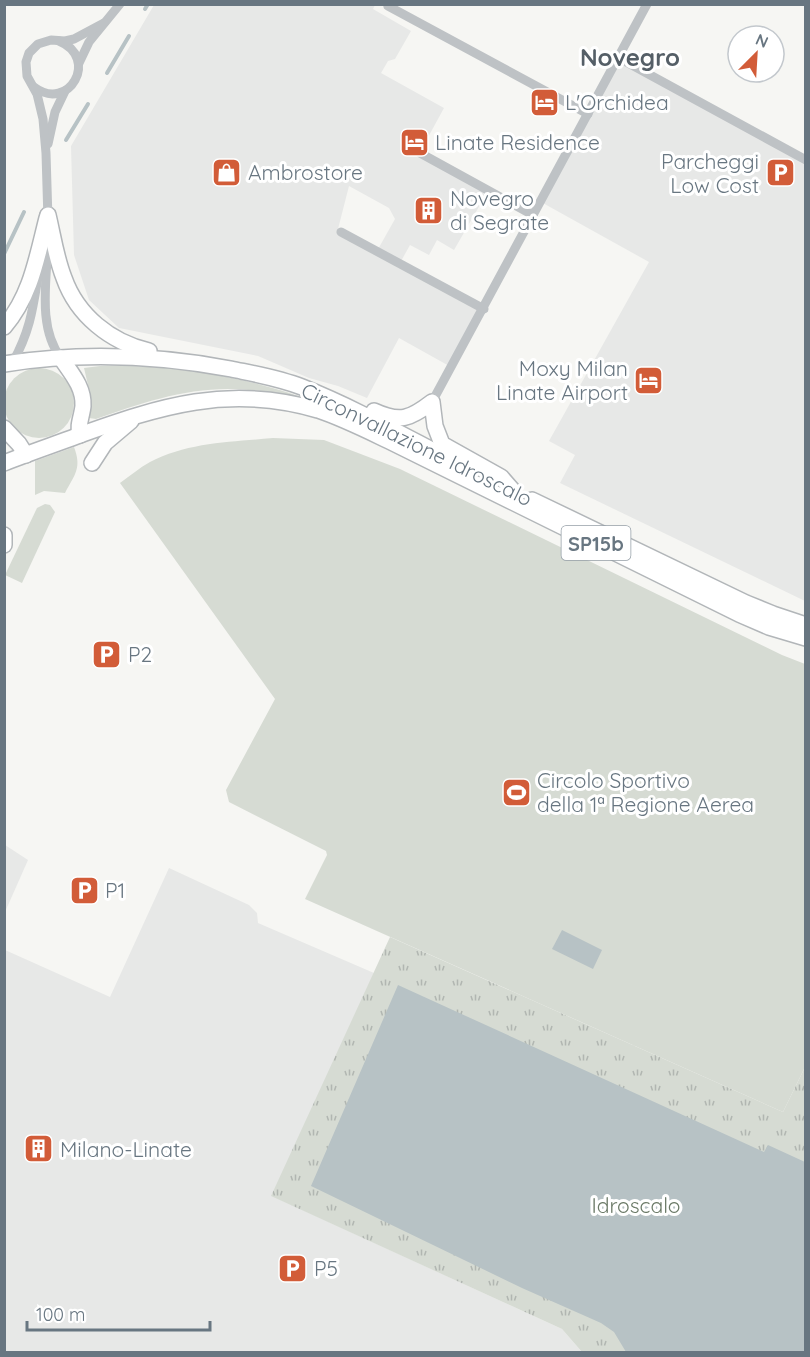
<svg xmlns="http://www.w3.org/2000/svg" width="810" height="1357" viewBox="0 0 810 1357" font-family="Quicksand,sans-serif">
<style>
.built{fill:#e7e8e7;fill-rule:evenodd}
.grass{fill:#d6dbd3}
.park{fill:url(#park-tufts)}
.water{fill:#b7c2c5}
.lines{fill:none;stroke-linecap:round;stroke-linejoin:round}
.stream{stroke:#b7c2c5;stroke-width:4}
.primary-casing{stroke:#b2b6b9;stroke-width:18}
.street{stroke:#bec2c5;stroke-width:9}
.primary{stroke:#fff;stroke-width:15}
.labels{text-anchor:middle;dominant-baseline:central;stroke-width:6;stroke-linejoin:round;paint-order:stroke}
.shield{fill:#fff;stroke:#959fa7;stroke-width:1.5}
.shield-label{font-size:20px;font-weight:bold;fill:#687681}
.poi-label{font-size:21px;fill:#687681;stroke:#fff;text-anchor:start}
.street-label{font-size:21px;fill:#687681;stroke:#fff}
.park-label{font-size:21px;fill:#6a7966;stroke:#fff}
.quarter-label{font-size:24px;font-weight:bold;fill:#555f67;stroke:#fff}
</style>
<defs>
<pattern id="park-tufts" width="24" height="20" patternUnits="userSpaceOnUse" patternTransform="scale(1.5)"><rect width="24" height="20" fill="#d6dbd3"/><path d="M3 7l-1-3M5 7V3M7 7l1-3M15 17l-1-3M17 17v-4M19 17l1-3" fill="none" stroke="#b1b6b1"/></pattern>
</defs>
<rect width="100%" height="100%" fill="#f6f6f3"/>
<!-- built -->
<g class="built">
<path d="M154,5H375L373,9L411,31L395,59L388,61L381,73L444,108L420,152L488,191L454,250L437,240L429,255L410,245L400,263L484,309L451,367L399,338L367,398L338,386L309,378L258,356L119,328L89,300L74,255L71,146ZM349,186L389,208L395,219L377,251L338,229Z"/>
<polygon points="619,58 805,160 805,601 560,483 575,455 549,441 649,262 541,202"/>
<polygon points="5,845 28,860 5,912"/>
<polygon points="169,868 249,905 257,913 258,923 374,973 272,1196 562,1329 582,1352 5,1352 5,950 110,997"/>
</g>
<!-- grass -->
<g class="grass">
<path d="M100,366C166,364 238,375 301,397C277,393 252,389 228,389C182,389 138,404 96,419L89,418L91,398L84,368Z"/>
<circle cx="39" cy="403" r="35"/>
<path d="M273,438L324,440L400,469L782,655L805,664V1067L783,1112L305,899L327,855L326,851L229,802L226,790L275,699L120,483C130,476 139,468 150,462C188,442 232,442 273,438Z"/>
<path d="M74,447C82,468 75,474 65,493L44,491L35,495V461Z"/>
<polygon points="45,504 50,505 55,512 22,583 5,575 37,508"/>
</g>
<!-- park -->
<polygon class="park" points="390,937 783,1112 805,1067 805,1352 582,1352 562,1329 271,1196"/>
<!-- water -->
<g class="water">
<polygon points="562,930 602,950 593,969 552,949"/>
<polygon points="398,985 764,1152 768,1145 805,1162 805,1352 626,1352 614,1332 601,1323 522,1288 311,1186"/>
</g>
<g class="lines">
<!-- stream -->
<g class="stream">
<polyline points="145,9 148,4"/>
<polyline points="107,73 129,36"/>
<polyline points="66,140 88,104"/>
<polyline points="4,254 24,212"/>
</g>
<defs>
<g id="primary">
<path d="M48,215C53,236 56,258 64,278C77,315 110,342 149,351"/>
<path d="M4,327C31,296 37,257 47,218"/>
<path d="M61,358C71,373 84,387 83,406C82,416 77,426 80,435"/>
<path d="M4,364C81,352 156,355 231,369C255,374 279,378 302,387C355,408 406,437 457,463"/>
<path d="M374,411C400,423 410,419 432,402L435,426L442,444L501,477L514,492"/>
<polyline points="4,428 19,444 26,455"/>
<path d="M4,463C29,453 53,445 77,436C160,406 229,384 318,410C342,418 366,430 389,441L739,614L769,627L806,638"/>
<polyline points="92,463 105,443 131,421"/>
<polyline points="532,500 746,603 773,614 806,625"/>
<polyline points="4,535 4,545"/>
</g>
</defs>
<!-- primary casing -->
<use href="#primary" class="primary-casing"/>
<!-- street -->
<g class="street">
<polyline points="389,4 388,6 588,114"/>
<polyline points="619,58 806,160"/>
<polyline points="79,63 89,42 120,4"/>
<path d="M34,87C69,113 100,58 59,41"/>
<polyline points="48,144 55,112 65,91"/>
<polyline points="420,153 533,215"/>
<polyline points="48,220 46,153 43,119 37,94 27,76 26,62 29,53 38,44 51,40 65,41 74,39 104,23"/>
<polyline points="341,232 484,309"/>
<path d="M48,237C48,275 36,326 61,358"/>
<path d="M13,362C31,329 33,307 39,271"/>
<polyline points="432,402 647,4"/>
</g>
<!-- primary -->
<use href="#primary" class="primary"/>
</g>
<!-- icons -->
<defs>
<symbol id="hotel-square" viewBox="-11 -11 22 22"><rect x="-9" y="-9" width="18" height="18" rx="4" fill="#d25c38" stroke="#fff"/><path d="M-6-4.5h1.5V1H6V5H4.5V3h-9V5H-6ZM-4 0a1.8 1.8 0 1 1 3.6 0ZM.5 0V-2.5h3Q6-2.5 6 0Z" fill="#fff"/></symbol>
<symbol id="shop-square" viewBox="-11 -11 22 22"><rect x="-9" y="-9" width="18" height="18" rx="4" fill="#d25c38" stroke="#fff"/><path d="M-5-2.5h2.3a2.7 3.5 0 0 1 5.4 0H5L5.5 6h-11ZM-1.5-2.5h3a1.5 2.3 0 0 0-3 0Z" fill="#fff"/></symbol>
<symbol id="parking-square" viewBox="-11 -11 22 22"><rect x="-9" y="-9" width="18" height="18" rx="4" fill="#d25c38" stroke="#fff"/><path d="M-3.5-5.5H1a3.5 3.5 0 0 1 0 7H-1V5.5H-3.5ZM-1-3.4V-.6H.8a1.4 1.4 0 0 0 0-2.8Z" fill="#fff"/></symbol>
<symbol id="building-square" viewBox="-11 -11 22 22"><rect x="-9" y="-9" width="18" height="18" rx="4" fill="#d25c38" stroke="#fff"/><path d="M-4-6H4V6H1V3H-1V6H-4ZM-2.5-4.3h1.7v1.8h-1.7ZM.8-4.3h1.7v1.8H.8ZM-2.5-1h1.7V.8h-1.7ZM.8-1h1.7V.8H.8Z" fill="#fff"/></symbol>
<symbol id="stadium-square" viewBox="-11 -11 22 22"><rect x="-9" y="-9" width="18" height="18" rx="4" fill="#d25c38" stroke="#fff"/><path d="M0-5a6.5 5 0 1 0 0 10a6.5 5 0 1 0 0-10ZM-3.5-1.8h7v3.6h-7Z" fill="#fff"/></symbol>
</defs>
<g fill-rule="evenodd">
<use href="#hotel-square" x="528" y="86" width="33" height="33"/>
<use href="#hotel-square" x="398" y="126" width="33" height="33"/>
<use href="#shop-square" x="210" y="156" width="33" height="33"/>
<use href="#parking-square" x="764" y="156" width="33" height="33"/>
<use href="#building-square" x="412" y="194" width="33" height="33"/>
<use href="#hotel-square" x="632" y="364" width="33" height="33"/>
<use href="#parking-square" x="90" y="638" width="33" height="33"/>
<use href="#stadium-square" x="500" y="776" width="33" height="33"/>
<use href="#parking-square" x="68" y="874" width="33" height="33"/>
<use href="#building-square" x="22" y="1132" width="33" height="33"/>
<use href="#parking-square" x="276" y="1252" width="33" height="33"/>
</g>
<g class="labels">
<!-- shield labels -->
<rect class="shield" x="561.5" y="526" width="69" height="34" rx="4.5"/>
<g class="shield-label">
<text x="596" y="543">SP15b</text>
</g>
<!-- poi labels -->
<g class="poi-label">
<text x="565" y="102">L'Orchidea</text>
<text x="435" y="142">Linate Residence</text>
<text x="759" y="161" text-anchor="end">Parcheggi<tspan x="759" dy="24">Low Cost</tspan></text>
<text x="248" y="172">Ambrostore</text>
<text x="450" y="198">Novegro<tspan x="450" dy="24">di Segrate</tspan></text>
<text x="628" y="368" text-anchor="end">Moxy Milan<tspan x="628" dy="24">Linate Airport</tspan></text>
<text x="128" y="654">P2</text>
<text x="537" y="780">Circolo Sportivo<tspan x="537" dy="24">della 1ª Regione Aerea</tspan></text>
<text x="105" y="890">P1</text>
<text x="60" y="1149">Milano-Linate</text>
<text x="314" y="1268">P5</text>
</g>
<!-- street labels -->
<g class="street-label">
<text transform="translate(417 444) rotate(26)">Circonvallazione Idroscalo</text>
</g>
<!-- park labels -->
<g class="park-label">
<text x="636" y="1205">Idroscalo</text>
</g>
<!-- quarter labels -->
<g class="quarter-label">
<text x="630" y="57">Novegro</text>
</g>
</g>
<!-- border -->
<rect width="810" height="1357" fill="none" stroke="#687681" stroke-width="12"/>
<!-- north arrow -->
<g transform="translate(756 54) rotate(24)"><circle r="28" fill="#ffffff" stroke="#c3c8cd" stroke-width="1.5"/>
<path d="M0-4.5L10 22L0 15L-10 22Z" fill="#d25c38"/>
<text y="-9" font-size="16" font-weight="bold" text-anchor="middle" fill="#687681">N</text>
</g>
<!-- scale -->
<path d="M27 1321v9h183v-9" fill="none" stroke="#687681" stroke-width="3"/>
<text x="36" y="1321" font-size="18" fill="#687681" stroke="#ffffff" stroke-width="4.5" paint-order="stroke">100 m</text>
</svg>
